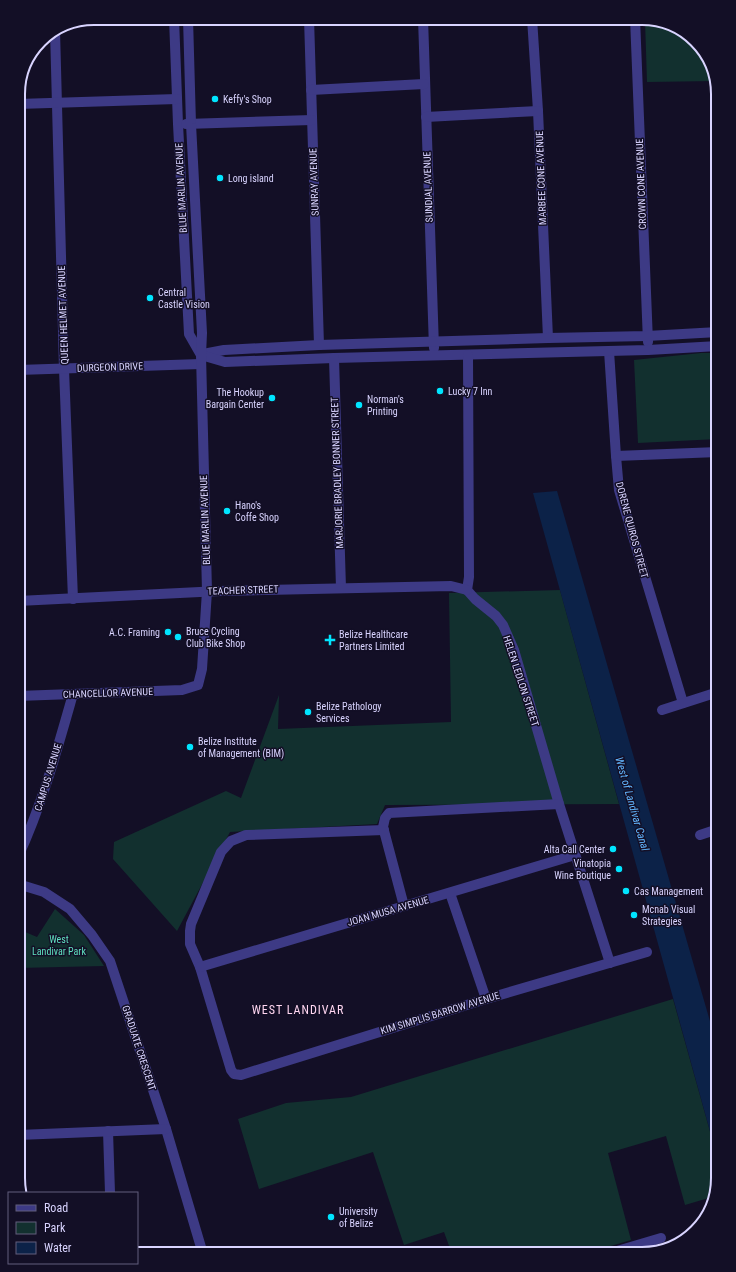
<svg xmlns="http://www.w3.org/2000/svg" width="736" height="1272" viewBox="0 0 736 1272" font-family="'Roboto Condensed',sans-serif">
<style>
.green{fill:#12302f}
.water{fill:#0c2248}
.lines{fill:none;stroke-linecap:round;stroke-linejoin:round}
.minor{stroke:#3d3a85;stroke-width:10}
.poi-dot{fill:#00e5ff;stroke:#130f26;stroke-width:1.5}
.labels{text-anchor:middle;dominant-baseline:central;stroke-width:3;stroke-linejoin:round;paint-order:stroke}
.poi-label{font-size:10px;fill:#d9d4ff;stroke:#130f26;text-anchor:start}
.street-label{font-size:10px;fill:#d9d4ff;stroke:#130f26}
.park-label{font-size:10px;fill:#5fe0c0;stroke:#130f26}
.water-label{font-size:11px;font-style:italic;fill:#62b6ff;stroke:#130f26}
.quarter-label{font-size:12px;letter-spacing:1px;fill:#ffd6f0;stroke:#130f26}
.rim{fill:none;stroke:#d9d4ff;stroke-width:2}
</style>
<rect width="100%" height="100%" fill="#130f26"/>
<!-- green -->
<g class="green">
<polygon points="640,18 648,18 685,31 710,60 715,81 647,82 645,20"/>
<polygon points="701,353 718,353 718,439 638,443 634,360"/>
<polygon points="560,590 619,804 385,805 377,824 230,832 177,931 113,859 114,842 226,791 241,798 279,695 278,729 451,722 449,593"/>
<polygon points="55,909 84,935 104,966 18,968 18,929 37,937"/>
<polygon points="673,999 718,1160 718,1179 712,1197 685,1205 666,1136 608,1153 631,1240 584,1254 452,1254 444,1232 404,1245 373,1152 259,1189 238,1119 286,1103 351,1097"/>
</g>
<!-- water -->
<polygon class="water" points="557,491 718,1049 718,1160 533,493"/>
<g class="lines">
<!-- minor -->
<g class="minor">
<polyline points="174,18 178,124 189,334 201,355"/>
<polyline points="309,18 319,345"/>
<polyline points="423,18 434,348"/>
<polyline points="532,18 538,111 548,338"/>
<polyline points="635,18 648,342"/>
<polyline points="55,30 64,369 73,599"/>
<polyline points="311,90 424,84"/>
<polyline points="18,104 177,99"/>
<polyline points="426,117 538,111"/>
<polyline points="186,124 312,120"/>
<polyline points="609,351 616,456 619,490 683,703"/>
<polyline points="203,354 224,350 319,345 548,338 647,336 718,332"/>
<polyline points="201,355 225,362 334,358 648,350 718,346"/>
<polyline points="468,355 469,577 467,590 475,599 496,616 503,625 514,650 559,804 610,963"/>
<polyline points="334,358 341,588"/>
<polyline points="18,370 201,364"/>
<polyline points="616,456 718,452"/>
<polyline points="18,601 220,591 451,586 467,590"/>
<polyline points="18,696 182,690 198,685 202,669 207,591 201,355 202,333 191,124 188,18"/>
<polyline points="662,710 718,692"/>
<polyline points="384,830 246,835 231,841 221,852 191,924 190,931 190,944 200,967 231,1070 234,1074 241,1075 486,999 647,952"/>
<polyline points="700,835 718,829"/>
<path d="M18,857C42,805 57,750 73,694"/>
<polyline points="18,884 44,892 70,909 92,935 110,961 166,1129 203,1254"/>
<polyline points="450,893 486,999"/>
<polyline points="404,906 383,827 385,818 389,813 559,804"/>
<polyline points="200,967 575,855"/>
<polyline points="108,1131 110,1193"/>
<polyline points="18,1135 166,1129"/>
<polyline points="607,1254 661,1238"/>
</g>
</g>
<!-- markers -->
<g class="poi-dot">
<circle cx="215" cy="99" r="4"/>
<circle cx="220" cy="178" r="4"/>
<circle cx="150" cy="298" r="4"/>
<circle cx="440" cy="391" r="4"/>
<circle cx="272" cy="398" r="4"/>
<circle cx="359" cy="405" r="4"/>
<circle cx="227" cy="511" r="4"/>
<circle cx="168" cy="632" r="4"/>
<circle cx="178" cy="637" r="4"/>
<path d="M328 634h4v4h4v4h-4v4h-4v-4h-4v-4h4z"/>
<circle cx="308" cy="712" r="4"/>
<circle cx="190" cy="747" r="4"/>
<circle cx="613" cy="849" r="4"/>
<circle cx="619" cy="869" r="4"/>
<circle cx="626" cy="891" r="4"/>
<circle cx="634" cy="915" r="4"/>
<circle cx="331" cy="1217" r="4"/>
</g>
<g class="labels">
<!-- poi labels -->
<g class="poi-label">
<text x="223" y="99">Keffy's Shop</text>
<text x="228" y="178">Long island</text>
<text x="158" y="292">Central<tspan x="158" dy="12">Castle Vision</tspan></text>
<text x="448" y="391">Lucky 7 Inn</text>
<text x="264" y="392" text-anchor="end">The Hookup<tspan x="264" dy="12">Bargain Center</tspan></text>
<text x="367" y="399">Norman's<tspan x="367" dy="12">Printing</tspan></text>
<text x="235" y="505">Hano's<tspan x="235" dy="12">Coffe Shop</tspan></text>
<text x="186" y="631">Bruce Cycling<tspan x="186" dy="12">Club Bike Shop</tspan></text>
<text x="160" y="632" text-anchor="end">A.C. Framing</text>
<text x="339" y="634">Belize Healthcare<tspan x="339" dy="12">Partners Limited</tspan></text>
<text x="316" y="706">Belize Pathology<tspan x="316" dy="12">Services</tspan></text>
<text x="198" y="741">Belize Institute<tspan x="198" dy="12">of Management (BIM)</tspan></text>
<text x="605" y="849" text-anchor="end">Alta Call Center</text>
<text x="611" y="863" text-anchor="end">Vinatopia<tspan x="611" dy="12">Wine Boutique</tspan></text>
<text x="634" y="891">Cas Management</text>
<text x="642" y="909">Mcnab Visual<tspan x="642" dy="12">Strategies</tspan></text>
<text x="339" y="1211">University<tspan x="339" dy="12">of Belize</tspan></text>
</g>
<!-- street labels -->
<g class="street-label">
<text transform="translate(541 178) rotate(-92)">MARBEE CONE AVENUE</text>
<text transform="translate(314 182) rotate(-92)">SUNRAY AVENUE</text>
<text transform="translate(641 184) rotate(-92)">CROWN CONE AVENUE</text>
<text transform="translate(428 187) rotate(-92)">SUNDIAL AVENUE</text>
<text transform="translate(181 188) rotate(-93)">BLUE MARLIN AVENUE</text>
<text transform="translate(63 315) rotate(-92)">QUEEN HELMET AVENUE</text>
<text transform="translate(110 367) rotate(-2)">DURGEON DRIVE</text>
<text transform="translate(337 473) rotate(-92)">MARJORIE BRADLEY BONNER STREET</text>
<text transform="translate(205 520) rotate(-92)">BLUE MARLIN AVENUE</text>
<text transform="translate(632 530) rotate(75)">DORENE QUIROS STREET</text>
<text transform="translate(243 590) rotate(-2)">TEACHER STREET</text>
<text transform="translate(521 681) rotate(72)">HELEN LEDLON STREET</text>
<text transform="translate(108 693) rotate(-2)">CHANCELLOR AVENUE</text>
<text transform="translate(48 777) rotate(-73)">CAMPUS AVENUE</text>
<text transform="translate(388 911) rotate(-16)">JOAN MUSA AVENUE</text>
<text transform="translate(440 1013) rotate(-17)">KIM SIMPLIS BARROW AVENUE</text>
<text transform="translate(139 1048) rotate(72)">GRADUATE CRESCENT</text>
</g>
<!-- park labels -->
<g class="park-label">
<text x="59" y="939">West<tspan x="59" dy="12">Landivar Park</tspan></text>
</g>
<!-- water labels -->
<g class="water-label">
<text transform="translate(632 804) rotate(74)">West of Landivar Canal</text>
</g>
<!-- quarter labels -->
<g class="quarter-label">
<text x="298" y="1010">WEST LANDIVAR</text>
</g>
</g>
<!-- crop -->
<path d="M0 0H736V1272H0ZM94 25H642A69 69 0 0 1 711 94V1178A69 69 0 0 1 642 1247H94A69 69 0 0 1 25 1178V94A69 69 0 0 1 94 25Z" fill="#130f26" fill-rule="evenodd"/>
<path class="rim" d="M94 25H642A69 69 0 0 1 711 94V1178A69 69 0 0 1 642 1247H94A69 69 0 0 1 25 1178V94A69 69 0 0 1 94 25Z"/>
<!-- legend -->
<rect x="8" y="1192" width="130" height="72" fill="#130f26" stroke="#625e7d"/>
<rect x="16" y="1205" width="20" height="6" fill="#3d3a85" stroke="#625e7d"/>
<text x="44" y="1212" font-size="12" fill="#d9d4ff">Road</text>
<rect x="16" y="1222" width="20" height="12" fill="#12302f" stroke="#625e7d"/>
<text x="44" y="1232" font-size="12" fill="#d9d4ff">Park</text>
<rect x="16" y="1242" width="20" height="12" fill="#0c2248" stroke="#625e7d"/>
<text x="44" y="1252" font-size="12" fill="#d9d4ff">Water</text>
</svg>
